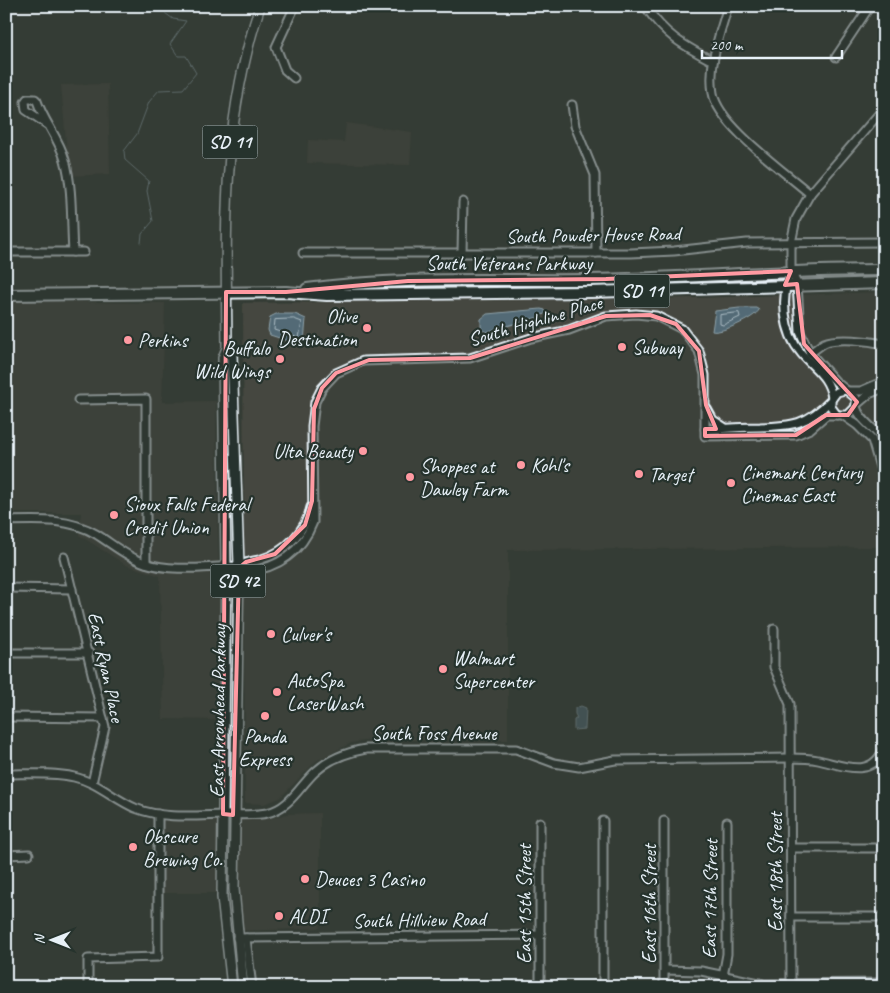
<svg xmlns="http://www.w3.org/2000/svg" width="890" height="993" viewBox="0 0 890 993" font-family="Caveat,sans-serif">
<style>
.built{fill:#45473f}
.water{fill:#526b76;stroke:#8ea1aa}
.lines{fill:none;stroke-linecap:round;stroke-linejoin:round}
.shore{stroke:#acbbc4;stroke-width:1}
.stream{stroke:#8ea1aa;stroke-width:1}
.minor-casing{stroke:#e8f1f8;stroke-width:11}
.major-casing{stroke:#e8f1f8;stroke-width:12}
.highway-casing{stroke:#e8f1f8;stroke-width:14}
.minor{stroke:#26332d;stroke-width:7}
.major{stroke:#26332d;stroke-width:9}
.highway{stroke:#26332d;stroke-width:10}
.marked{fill:none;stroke:#ff9aa2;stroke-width:4;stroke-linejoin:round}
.poi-dot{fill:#ff9aa2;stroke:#26332d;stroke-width:2}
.labels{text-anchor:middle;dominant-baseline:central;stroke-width:4.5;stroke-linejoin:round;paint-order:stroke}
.shield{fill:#26332d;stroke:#aeb8bb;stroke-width:1}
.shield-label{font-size:19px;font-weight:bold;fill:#e8f1f8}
.street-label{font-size:20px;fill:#e8f1f8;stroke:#26332d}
.poi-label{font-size:20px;fill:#e8f1f8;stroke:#26332d;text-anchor:start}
</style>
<rect width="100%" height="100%" fill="#343c35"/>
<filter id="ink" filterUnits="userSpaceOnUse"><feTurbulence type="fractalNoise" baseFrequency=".02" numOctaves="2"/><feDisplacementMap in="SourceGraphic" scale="10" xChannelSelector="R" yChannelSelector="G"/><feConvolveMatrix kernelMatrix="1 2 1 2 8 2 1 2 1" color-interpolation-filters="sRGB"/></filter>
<g filter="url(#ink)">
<!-- built -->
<g class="built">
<polygon points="108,84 110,174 69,176 61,85"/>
<polygon points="346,123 412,132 410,165 307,163 308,140 344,142"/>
<polygon points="884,292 884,547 508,550 508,740 370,740 351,743 316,761 280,798 264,804 245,803 243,303 695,298"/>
<polygon points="6,301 165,303 162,402 216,401 221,720 163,719 160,576 126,565 79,535 81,513 6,513"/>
<polygon points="320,813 320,928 238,931 237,820 267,819 287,814"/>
<rect x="162" y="819" width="63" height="74"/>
</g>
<!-- water -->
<g class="water">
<path d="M739,308H756L759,310C755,318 720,334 712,331L715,311Z"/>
<polygon points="541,309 545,310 546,313 539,317 486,332 481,329 481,319 487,314"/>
<polygon points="295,314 306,319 304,342 298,344 270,335 268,330 270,317 276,314"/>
<polygon points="581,706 586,708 585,729 574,730 574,720 577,718 575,714 575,708"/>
</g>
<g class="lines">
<!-- shore -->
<g class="shore">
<polygon points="739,313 740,317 723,325 720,324 720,315"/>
<polygon points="294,319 302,322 299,338 274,330 275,320"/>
</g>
<!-- stream -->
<polyline class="stream" points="141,243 142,234 153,221 147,191 149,181 125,160 124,151 137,134 149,102 159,90 183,89 196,73 186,56 178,56 170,44 186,21 173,19 165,13 165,6"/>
<defs>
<g id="minor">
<path d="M645,6C665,35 682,45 713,61"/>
<path d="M728,6C720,33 708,64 713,93C718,125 784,171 810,194"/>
<polyline points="836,57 870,6"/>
<polyline points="294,78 285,70 276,47 295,6"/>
<polyline points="572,105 575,126 595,175 596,253"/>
<path d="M48,125L26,110L25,102L27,99H35L37,101C44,122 59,138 65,160C73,187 71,224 73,252"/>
<polyline points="6,252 84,252"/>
<polyline points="303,253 631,253 674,251 747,243 884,242"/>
<polyline points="462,253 463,202"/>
<path d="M791,271C780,297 783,332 801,353C814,369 829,376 832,398"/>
<path d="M810,353C815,350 819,346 824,343C837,337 870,341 884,344"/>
<polyline points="849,391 861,391 884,381"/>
<polyline points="78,400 146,399 146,563"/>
<polyline points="856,405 869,394 884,388"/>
<path d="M856,407C861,423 877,428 884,443"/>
<polyline points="707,409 713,420 724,427"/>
<polyline points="837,415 831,407 831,400 837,392 845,390"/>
<polyline points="844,416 857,425 872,440 884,481"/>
<path d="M705,429C723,429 741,427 760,427C792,426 807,425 831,400"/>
<path d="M6,521C37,520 69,518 96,534C112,544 127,557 145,563C175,573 210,566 241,566L247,571C278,569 302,551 313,522L312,426L315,402L322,388L336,373L363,361L470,358L531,338L569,330L606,316L636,314L656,316L682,329L699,351L705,375V436L796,435L810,429L826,415H848L856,407V398L836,382L810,353L800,332L797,284L791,271V243L796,219L810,194L884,108"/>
<polyline points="64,557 105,727 92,783"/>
<path d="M241,566C248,560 254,562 262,559C286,552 306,530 311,507"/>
<polyline points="6,588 72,589"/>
<polyline points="774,629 774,667 790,704 791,987"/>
<polyline points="6,653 89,653"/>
<polyline points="6,717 103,718"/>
<polyline points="877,761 884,768"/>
<path d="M6,774C28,774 53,772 74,777C97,782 114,799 135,808C163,819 192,816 221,815C236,814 252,816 267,813C290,808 299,787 315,772C329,759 348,752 366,749H516L554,763L579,767L615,760L790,758C800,758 809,758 818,760C842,765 872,780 884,748"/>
<polyline points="791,848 884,848"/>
<polyline points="6,855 29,854"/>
<polyline points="791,917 884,917"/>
<polyline points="237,938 541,935"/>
<polyline points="246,938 252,987"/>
<polyline points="665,970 701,971 764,984 884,983"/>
<polyline points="723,976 727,954 727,822"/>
<polyline points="88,987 88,959 158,957 158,814"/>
<polyline points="540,987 540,822"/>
<polyline points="603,987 603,821"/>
<polyline points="664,987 664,821"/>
</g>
<g id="major">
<polyline points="227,348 232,354 239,566 234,889 243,987"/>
<path d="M232,987L222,897L226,566L223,358L227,348C226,226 221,125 260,6"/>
</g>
<g id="highway">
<path d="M307,289C400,276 495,281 589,280C688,278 786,270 884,270"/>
<polyline points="6,295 286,292 327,295 591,292 884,283"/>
</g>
</defs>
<!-- minor casing -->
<use href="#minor" class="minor-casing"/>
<!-- major casing -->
<use href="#major" class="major-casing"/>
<!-- highway casing -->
<use href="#highway" class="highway-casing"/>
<!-- minor -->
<use href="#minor" class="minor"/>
<!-- major -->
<use href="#major" class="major"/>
<!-- highway -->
<use href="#highway" class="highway"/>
</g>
</g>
<!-- marked area -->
<path d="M0 0H890V993H0ZM791,271L785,285L797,284L804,344L857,402L848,415H826L796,435L705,436V429H716L706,405L699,351L676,324L650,315L606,316L470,358L369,360L336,373L322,388L314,409L312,501L305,525L275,554L246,562L239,568L233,815L223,814L226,292H286L408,281L606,279Z" fill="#343c35" fill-opacity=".55" fill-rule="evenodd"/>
<path class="marked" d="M791,271L785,285L797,284L804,344L857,402L848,415H826L796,435L705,436V429H716L706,405L699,351L676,324L650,315L606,316L470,358L369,360L336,373L322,388L314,409L312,501L305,525L275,554L246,562L239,568L233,815L223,814L226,292H286L408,281L606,279Z"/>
<!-- markers -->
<g class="poi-dot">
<circle cx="367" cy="328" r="5"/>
<circle cx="128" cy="340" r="5"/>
<circle cx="622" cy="347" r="5"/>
<circle cx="280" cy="359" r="5"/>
<circle cx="363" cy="451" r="5"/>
<circle cx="521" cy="465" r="5"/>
<circle cx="639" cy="474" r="5"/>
<circle cx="410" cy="477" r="5"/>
<circle cx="731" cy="483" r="5"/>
<circle cx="114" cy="515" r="5"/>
<circle cx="271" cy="634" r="5"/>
<circle cx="443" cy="669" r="5"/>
<circle cx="277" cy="692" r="5"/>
<circle cx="265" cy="716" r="5"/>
<circle cx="133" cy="847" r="5"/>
<circle cx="305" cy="879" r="5"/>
<circle cx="279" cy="916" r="5"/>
</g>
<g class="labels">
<!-- shield labels -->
<g class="shield">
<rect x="202.5" y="125.5" width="55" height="33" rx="4"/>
<rect x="614.5" y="274.5" width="55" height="33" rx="4"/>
<rect x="210.5" y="564.5" width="55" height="33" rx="4"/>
</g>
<g class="shield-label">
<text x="230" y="142">SD 11</text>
<text x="642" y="291">SD 11</text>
<text x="238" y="581">SD 42</text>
</g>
<!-- street labels -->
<g class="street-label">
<text transform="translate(593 235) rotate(-1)">South Powder House Road</text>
<text x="509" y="263">South Veterans Parkway</text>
<text transform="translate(535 321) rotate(-16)">South Highline Place</text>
<text transform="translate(106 667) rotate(78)">East Ryan Place</text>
<text transform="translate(218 711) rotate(-89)">East Arrowhead Parkway</text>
<text x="434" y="733">South Foss Avenue</text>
<text transform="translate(775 872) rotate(-90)">East 18th Street</text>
<text transform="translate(710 899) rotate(-89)">East 17th Street</text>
<text transform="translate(524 904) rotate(-90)">East 15th Street</text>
<text transform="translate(649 904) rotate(-90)">East 16th Street</text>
<text transform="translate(419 920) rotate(-1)">South Hillview Road</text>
</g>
<!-- poi labels -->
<g class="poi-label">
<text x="357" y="316" text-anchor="end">Olive<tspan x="357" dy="23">Destination</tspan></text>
<text x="138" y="340">Perkins</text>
<text x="632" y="347">Subway</text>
<text x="270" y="348" text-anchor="end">Buffalo<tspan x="270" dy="23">Wild Wings</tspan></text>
<text x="353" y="451" text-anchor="end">Ulta Beauty</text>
<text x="531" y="465">Kohl's</text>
<text x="420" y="466">Shoppes at<tspan x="420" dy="23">Dawley Farm</tspan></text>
<text x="741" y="472">Cinemark Century<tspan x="741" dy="23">Cinemas East</tspan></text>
<text x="649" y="474">Target</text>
<text x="124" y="504">Sioux Falls Federal<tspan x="124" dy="23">Credit Union</tspan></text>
<text x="281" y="634">Culver's</text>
<text x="453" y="658">Walmart<tspan x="453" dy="23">Supercenter</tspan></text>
<text x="287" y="680">AutoSpa<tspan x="287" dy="23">LaserWash</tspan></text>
<text x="265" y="736" text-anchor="middle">Panda<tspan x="265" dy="23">Express</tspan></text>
<text x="143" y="836">Obscure<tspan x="143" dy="23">Brewing Co.</tspan></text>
<text x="315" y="879">Deuces 3 Casino</text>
<text x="289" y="916">ALDI</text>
</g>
</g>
<!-- margin -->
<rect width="890" height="993" fill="none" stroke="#26332d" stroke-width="25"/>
<rect x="12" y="12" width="865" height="968" fill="none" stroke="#e8f1f8" stroke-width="2" filter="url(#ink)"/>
<!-- north arrow -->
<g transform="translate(52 940) rotate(270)" stroke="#26332d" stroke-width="4" paint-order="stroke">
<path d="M0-4L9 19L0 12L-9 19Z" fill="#e8f1f8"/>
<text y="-8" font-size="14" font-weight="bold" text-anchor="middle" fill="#e8f1f8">N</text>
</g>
<!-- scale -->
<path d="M702 50v8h140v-8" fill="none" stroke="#e8f1f8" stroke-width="2.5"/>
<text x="710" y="50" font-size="15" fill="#e8f1f8" stroke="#26332d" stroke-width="4" paint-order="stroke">200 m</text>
</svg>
